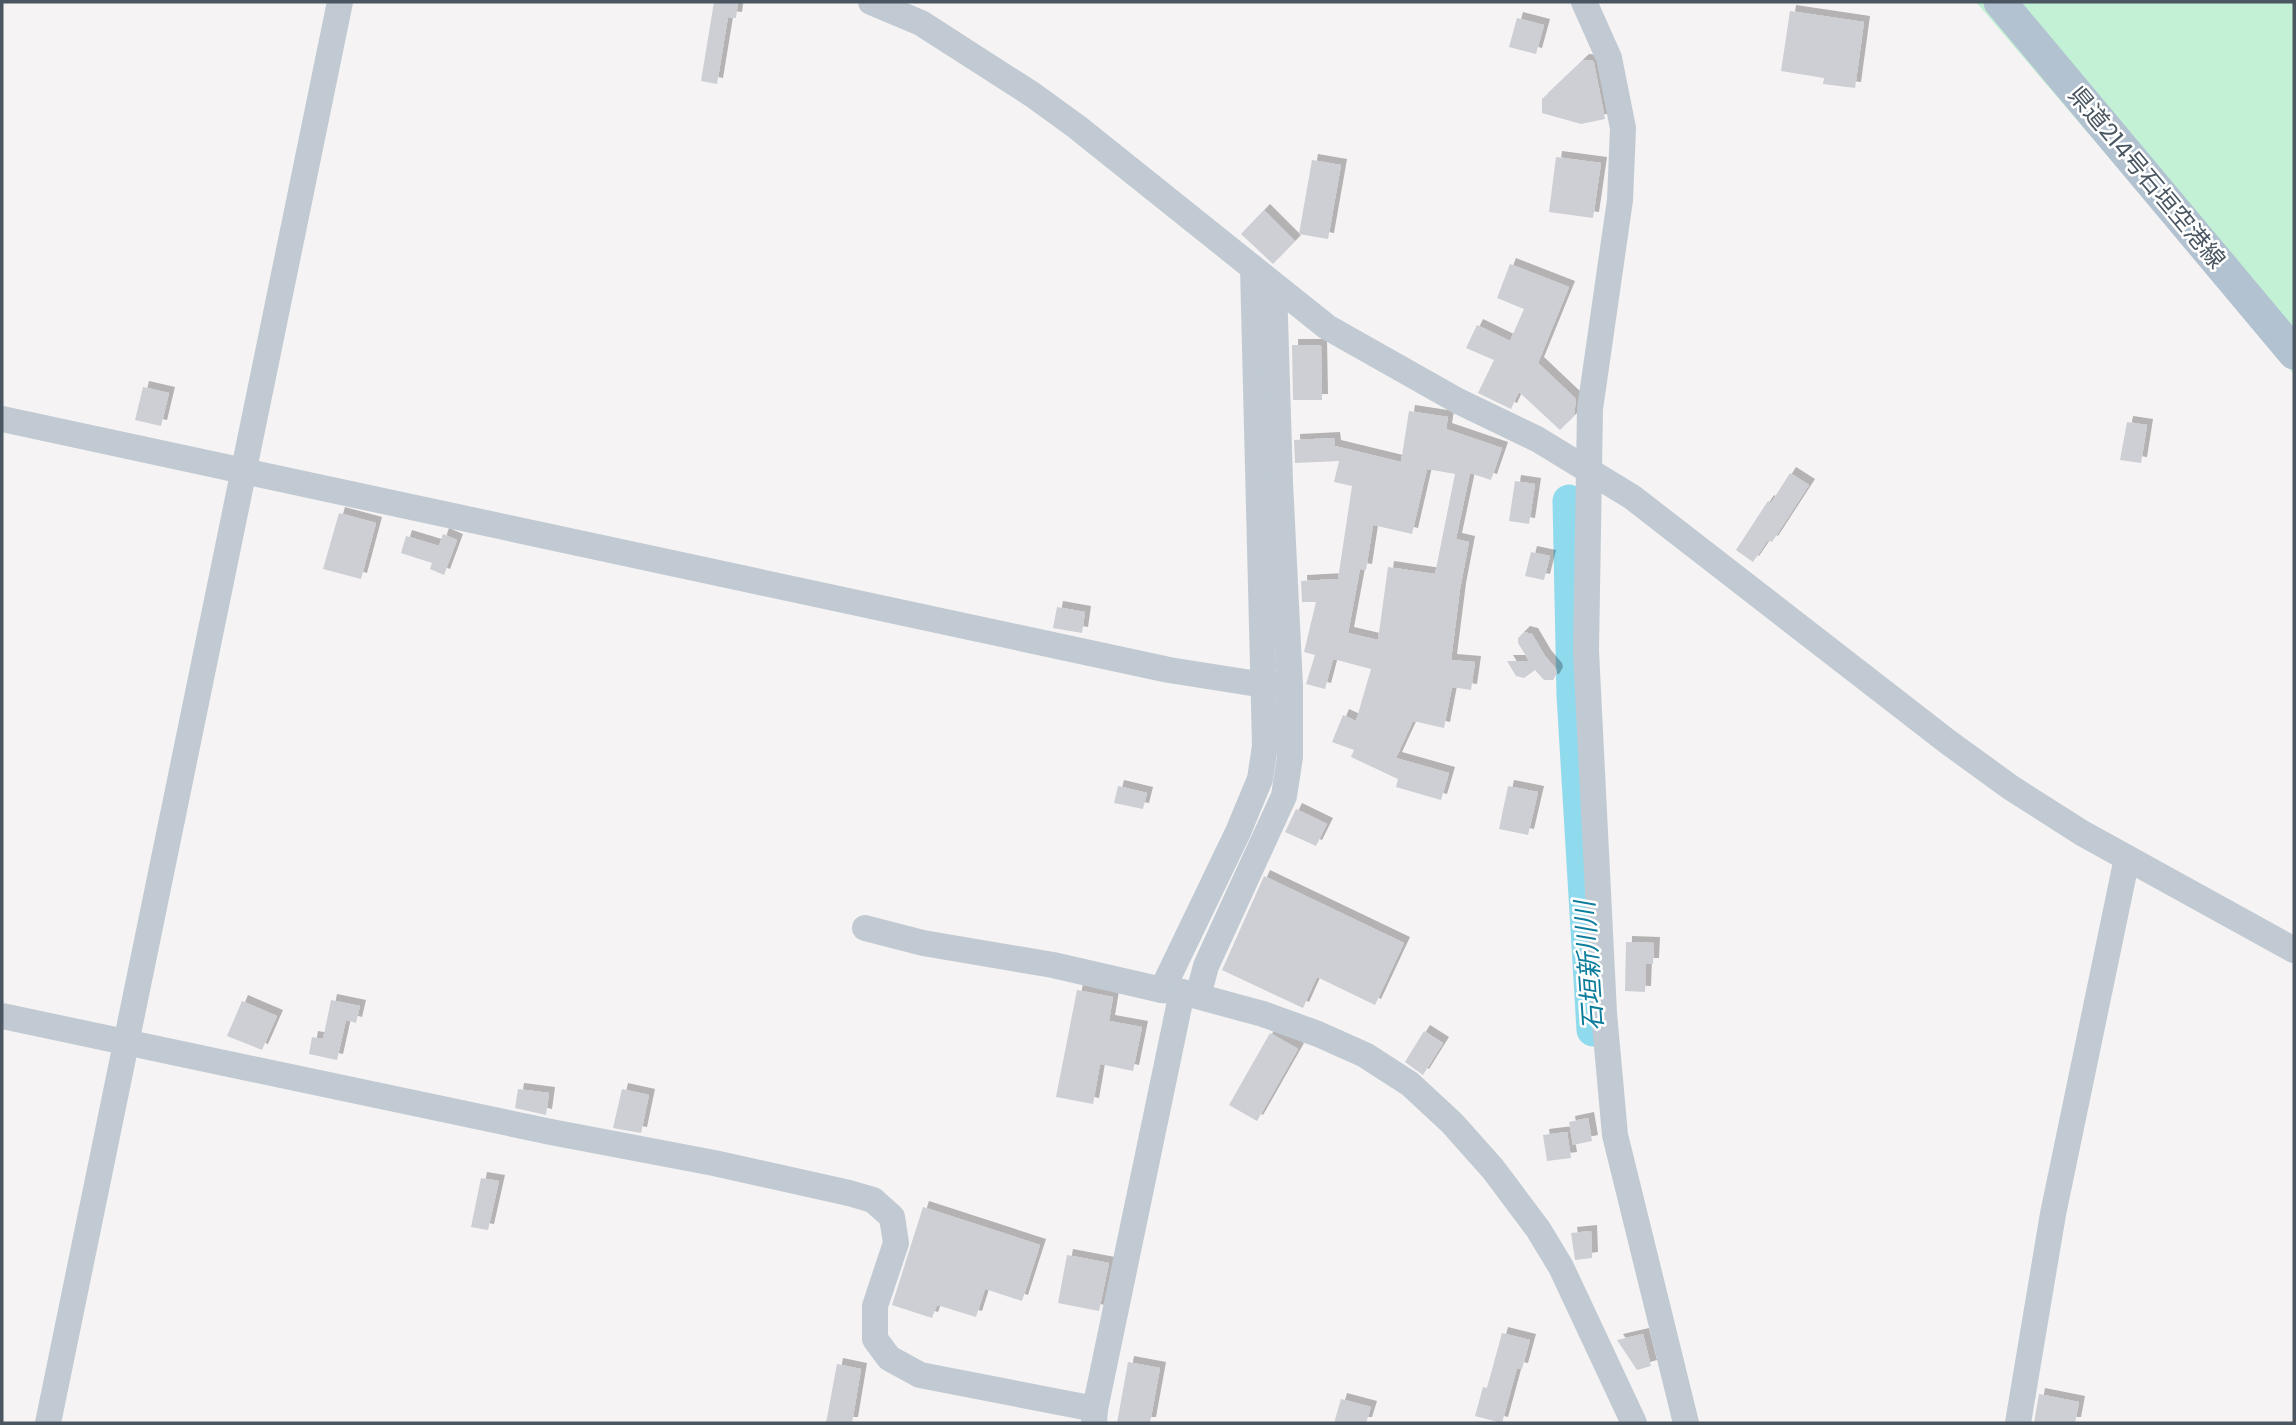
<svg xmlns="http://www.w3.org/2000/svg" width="2296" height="1425" viewBox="0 0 2296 1425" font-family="Poppins,'Noto Sans JP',sans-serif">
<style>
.green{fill:#c3f1d5}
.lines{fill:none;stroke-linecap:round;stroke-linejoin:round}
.river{stroke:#90daee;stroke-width:33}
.building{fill:#cdcfd5;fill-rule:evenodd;filter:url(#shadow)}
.minor{stroke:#c1cad2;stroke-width:26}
.major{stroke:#b3c2d1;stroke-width:33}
.labels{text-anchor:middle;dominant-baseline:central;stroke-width:5;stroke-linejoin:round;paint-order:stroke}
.street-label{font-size:24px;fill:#4a5661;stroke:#fff}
.water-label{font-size:26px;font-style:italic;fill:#0c7c9b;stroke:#fff}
</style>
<defs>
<filter id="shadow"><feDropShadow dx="6" dy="-6" stdDeviation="0" flood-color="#0004"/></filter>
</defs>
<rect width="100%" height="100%" fill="#f5f3f3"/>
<!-- green -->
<polygon class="green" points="1976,2 2294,2 2294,374"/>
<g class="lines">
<!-- river -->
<polyline class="river" points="1569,501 1573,695 1593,1030"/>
</g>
<!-- building -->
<g class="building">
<polygon points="714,2 738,2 736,18 728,17 717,84 701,81"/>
<polygon points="1790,11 1864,22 1855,88 1823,84 1824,78 1781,71"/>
<polygon points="1517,18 1544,25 1536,54 1509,47"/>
<polygon points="1583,60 1593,61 1594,63 1605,119 1581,124 1542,113 1542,99"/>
<polygon points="1556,157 1601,163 1593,218 1549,212"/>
<polygon points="1312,160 1341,165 1328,239 1299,234"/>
<polygon points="1264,210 1295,241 1273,264 1241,234"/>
<polygon points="1510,264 1569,287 1538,363 1576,399 1574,416 1560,430 1519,392 1511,409 1478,393 1494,360 1466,348 1477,325 1510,341 1524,309 1497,298"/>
<polygon points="1292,345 1321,345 1322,400 1293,400"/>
<polygon points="143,387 169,393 161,426 135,420"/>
<path d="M1409,411L1448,417L1446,429L1502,448L1491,480L1470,473L1456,539L1469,542L1460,589L1451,660L1475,662L1471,690L1452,687L1444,728L1413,721L1396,758L1449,773L1441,800L1396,787L1398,779L1351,757L1354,750L1332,742L1343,715L1356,721L1371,669L1333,659L1325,689L1306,684L1315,655L1304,652L1316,602H1302L1301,581L1338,579L1352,486L1334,482L1339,461L1295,463L1294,440L1334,438L1335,446L1401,462ZM1427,469L1455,474L1435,574L1388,567L1378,640L1348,633L1360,569L1366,570L1373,525L1412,534Z"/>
<polygon points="2127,422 2147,425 2141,463 2120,460"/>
<polygon points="1790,473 1809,485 1772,542 1768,540 1753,562 1736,550 1768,501 1771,503"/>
<polygon points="1515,481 1535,484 1529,524 1509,521"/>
<polygon points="339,513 376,523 361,579 323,569"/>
<polygon points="443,534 457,540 444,575 430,569 432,563 401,553 406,536 439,546"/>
<polygon points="1531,552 1550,556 1544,580 1525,576"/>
<polygon points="1057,607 1085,612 1082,633 1053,628"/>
<polygon points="1524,632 1532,634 1545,656 1556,669 1557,673 1553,680 1544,680 1535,670 1524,678 1516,676 1507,661 1529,661 1518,643 1518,638"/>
<polygon points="1118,786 1147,793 1143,809 1114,803"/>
<polygon points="1508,786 1538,792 1528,835 1499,829"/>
<polygon points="1296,809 1327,824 1316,846 1285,832"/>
<polygon points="1264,876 1404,943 1375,1005 1317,977 1303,1008 1222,970"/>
<polygon points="1626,942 1654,943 1653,964 1646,964 1645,992 1625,991"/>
<polygon points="1077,990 1113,997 1109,1021 1142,1027 1133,1071 1100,1064 1093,1104 1056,1097"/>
<polygon points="331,1000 360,1006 356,1023 346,1020 337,1060 309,1054 312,1037 323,1039"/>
<polygon points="242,1001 277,1016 262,1050 227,1036"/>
<polygon points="1424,1031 1443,1043 1423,1075 1405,1062"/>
<polygon points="1270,1033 1298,1049 1257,1121 1229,1105"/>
<polygon points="518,1089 549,1093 546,1115 515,1108"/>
<polygon points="622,1089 649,1095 641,1133 613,1128"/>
<polygon points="1588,1118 1592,1141 1573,1145 1569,1122"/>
<polygon points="1567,1132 1571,1158 1547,1161 1543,1135"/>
<polygon points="481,1178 499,1181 488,1230 471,1227"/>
<polygon points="923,1207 1040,1245 1022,1301 985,1289 976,1317 937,1305 932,1318 892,1305"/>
<polygon points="1591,1231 1592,1258 1575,1260 1571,1233"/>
<polygon points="1067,1255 1109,1263 1099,1311 1058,1303"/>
<polygon points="1502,1333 1530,1340 1522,1369 1517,1368 1502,1423 1475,1416 1483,1387 1487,1388"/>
<polygon points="1643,1334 1651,1366 1637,1370 1617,1340"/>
<polygon points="1128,1362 1160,1368 1150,1423 1117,1423"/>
<polygon points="837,1364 861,1369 852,1423 826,1423"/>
<polygon points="2039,1394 2079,1402 2075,1423 2034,1423"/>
<polygon points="1341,1399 1371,1407 1366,1423 1334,1423"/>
</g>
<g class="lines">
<!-- minor -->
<g class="minor">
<polyline points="871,2 921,23 1033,95 1077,127 1327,327 1458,401 1537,439 1632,497 1948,742 2010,787 2082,833 2294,950"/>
<polyline points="1584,2 1609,58 1623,128 1620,200 1590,409 1586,651 1604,1013 1615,1135 1686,1423"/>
<polyline points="2,419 1169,670 1264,685 1290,686"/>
<polyline points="865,928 923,943 1053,965 1162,990 1182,992 1263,1014 1318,1034 1365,1055 1410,1084 1452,1123 1493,1169 1538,1229 1561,1267 1634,1423"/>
<polyline points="1162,990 1238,832 1260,779 1265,746 1253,268"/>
<polyline points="1198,996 1206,966 1284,796 1290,757 1290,686 1280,482 1274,285"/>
<polyline points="2,1016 551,1132 714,1163 849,1193 873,1200 892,1217 896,1243 875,1306 875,1339 889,1358 920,1375 1095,1409"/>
<polyline points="48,1423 340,2"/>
<polyline points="1094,1423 1095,1409 1182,992"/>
<polyline points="2018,1423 2053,1214 2127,858"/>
</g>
<!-- major -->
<polyline class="major" points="2000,2 2294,353"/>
</g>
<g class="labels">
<!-- street labels -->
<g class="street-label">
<text transform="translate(2147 177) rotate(50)">県道214号石垣空港線</text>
</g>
<!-- water labels -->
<g class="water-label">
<text transform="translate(1589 966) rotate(-94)">石垣新川川</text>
</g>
</g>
<!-- border -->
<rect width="2296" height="1425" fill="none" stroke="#4a5661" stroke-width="7"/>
</svg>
